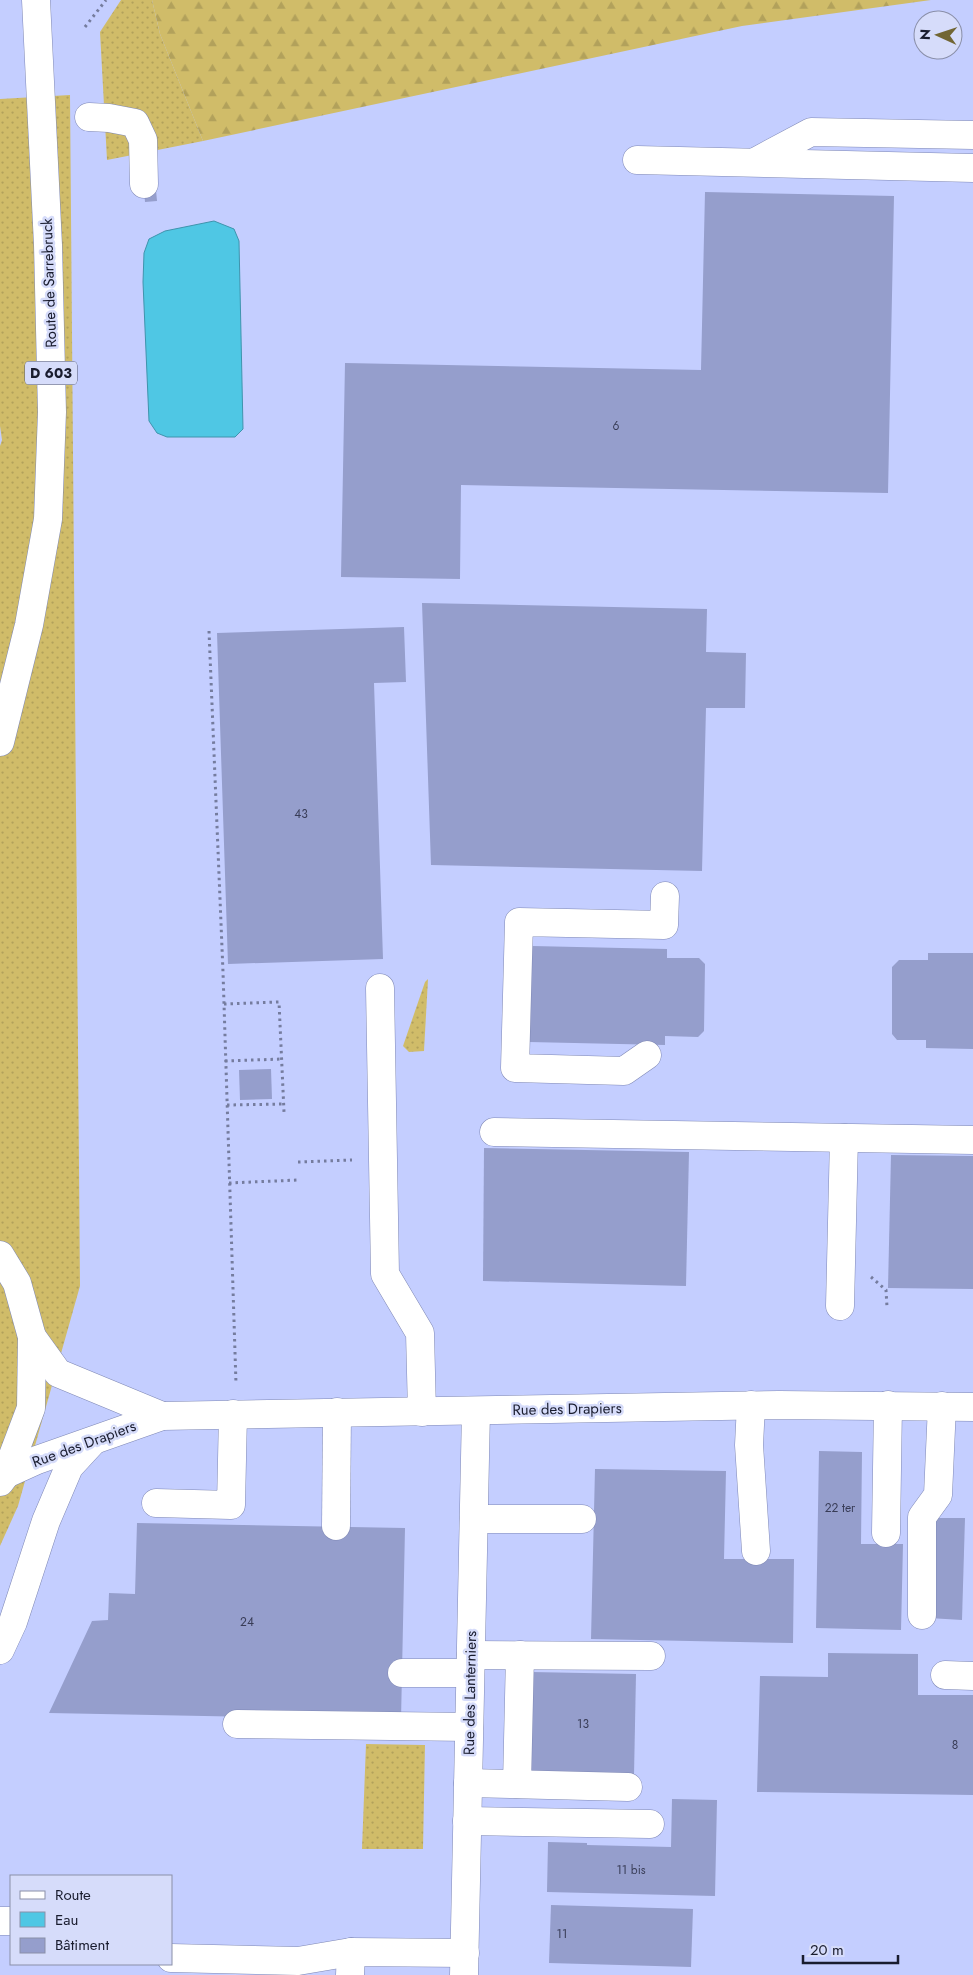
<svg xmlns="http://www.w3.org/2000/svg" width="973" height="1975" viewBox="0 0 973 1975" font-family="Jost,sans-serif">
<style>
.grass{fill:url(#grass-dots)}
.forest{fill:url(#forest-firs)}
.water{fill:#4fc7e4;stroke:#3f94ad}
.building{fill:#959ecc}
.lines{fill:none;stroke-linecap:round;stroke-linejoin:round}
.minor-casing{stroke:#7f88b5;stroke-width:29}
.major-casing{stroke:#7f88b5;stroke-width:29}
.path{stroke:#757c9e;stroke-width:3;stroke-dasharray:2.5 4;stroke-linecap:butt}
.minor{stroke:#fff;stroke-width:28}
.major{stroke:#fff;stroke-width:28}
.labels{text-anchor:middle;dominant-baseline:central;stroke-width:5;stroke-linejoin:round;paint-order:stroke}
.number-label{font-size:12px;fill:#383c56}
.shield{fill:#d6dcfa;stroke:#52566b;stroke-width:1}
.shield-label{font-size:14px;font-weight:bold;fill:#191c2e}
.street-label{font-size:15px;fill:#191c2e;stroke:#d6dcfa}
</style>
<defs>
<pattern id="grass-dots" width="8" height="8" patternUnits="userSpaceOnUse" patternTransform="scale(1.25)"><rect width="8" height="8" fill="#d0bc69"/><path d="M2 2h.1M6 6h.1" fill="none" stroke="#b2a15b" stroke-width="1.8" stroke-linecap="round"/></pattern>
<pattern id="forest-firs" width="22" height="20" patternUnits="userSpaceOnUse" patternTransform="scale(1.25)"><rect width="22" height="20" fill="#d0bc69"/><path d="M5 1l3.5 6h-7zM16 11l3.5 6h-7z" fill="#b2a15b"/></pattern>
</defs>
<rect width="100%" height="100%" fill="#c4ceff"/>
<!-- grass -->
<g class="grass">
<polygon points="121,0 152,0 160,34 203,141 107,160 100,32"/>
<polygon points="70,95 80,1286 18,1506 0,1546 0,446 2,440 0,426 0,99"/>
<polygon points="428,979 424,1051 409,1052 403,1046 425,982"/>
<polygon points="366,1744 425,1745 423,1849 362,1849"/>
</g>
<!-- forest -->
<polygon class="forest" points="152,0 931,0 742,26 203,141 160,34"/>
<!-- water -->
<polygon class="water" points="214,221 234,229 239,241 243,429 235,437 167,437 157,433 149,421 143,282 144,253 149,239 165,231"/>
<!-- building -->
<g class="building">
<polygon points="156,190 157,201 145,202 144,191"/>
<polygon points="705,192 894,196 888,493 461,485 460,579 341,577 345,363 701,370"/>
<polygon points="422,603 707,609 706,652 746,653 745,708 706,708 702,871 431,865"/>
<polygon points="404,627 406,682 374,683 383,959 228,964 217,633"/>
<polygon points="532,946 667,949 667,958 699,958 705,964 704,1031 698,1037 665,1036 665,1045 529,1042"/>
<polygon points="928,953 973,953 973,1049 926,1048 926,1040 897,1040 892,1034 892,967 899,960 928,960"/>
<polygon points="271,1069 272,1099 240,1100 239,1070"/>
<polygon points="484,1148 689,1152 686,1286 483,1281"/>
<polygon points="891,1155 973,1156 973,1289 888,1288"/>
<polygon points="819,1451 862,1452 861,1544 903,1544 901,1630 816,1628"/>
<polygon points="595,1469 726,1471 724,1559 794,1559 793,1643 591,1639"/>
<polygon points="932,1518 965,1518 962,1620 929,1618"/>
<polygon points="137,1523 405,1528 401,1720 49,1713 92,1621 108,1620 109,1593 135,1594"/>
<polygon points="828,1653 918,1654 918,1695 973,1695 973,1795 757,1792 760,1676 828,1677"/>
<polygon points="531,1672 636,1674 634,1775 529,1774"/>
<polygon points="672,1799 717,1800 715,1896 547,1892 548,1842 587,1843 587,1845 671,1847"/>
<polygon points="551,1905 693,1909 691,1967 549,1963"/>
</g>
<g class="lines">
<defs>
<g id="minor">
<polyline points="89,117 109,118 135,123 143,140 144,184"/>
<polyline points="637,160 973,168"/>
<polyline points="755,162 811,132 973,135"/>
<polyline points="380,988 385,1274 420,1333 422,1412"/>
<polyline points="647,1055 624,1071 515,1068 519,922 664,925 665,896"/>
<polyline points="494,1132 973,1140"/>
<polyline points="840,1306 844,1138"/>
<polyline points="32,1337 58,1373 162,1416"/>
<polyline points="751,1405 749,1445 756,1551"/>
<polyline points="6,1474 37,1460 162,1416 779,1405 973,1407"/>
<polyline points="156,1503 231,1505 233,1414"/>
<polyline points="474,1519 582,1519"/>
<polyline points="336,1526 337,1412"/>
<polyline points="886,1533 888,1405"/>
<polyline points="922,1615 922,1517 938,1495 942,1406"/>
<polyline points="0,1650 13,1622 46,1521 69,1467 93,1441"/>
<polyline points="471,1655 651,1656"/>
<polyline points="402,1673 470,1673"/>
<polyline points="945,1675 973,1676"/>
<polyline points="237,1724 469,1727"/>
<polyline points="468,1783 628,1787"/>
<polyline points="517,1784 520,1655"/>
<polyline points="467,1821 650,1824"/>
<polyline points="0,1921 11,1921"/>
<polyline points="171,1958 298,1961 351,1952 465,1953"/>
<polyline points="350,1975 351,1952"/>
<polyline points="464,1975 476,1411"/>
</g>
<g id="major">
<polyline points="0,742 29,625 48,519 52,412 48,245 36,0"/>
<polyline points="0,1255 17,1283 32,1337 31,1408 6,1474 0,1482"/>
</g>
</defs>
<!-- minor casing -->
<use href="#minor" class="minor-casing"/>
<!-- major casing -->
<use href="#major" class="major-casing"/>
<!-- path -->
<g class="path">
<polyline points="85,27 106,0"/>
<polyline points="209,631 223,972 236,1384"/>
<polyline points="224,1004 279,1002 284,1112"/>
<polyline points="225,1061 282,1059"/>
<polyline points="227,1105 284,1104"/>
<polyline points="298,1162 352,1160"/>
<polyline points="229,1183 298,1180"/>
<polyline points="871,1277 886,1290 887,1307"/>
</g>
<!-- minor -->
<use href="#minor" class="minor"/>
<!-- major -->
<use href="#major" class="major"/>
</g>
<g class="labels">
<!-- number labels -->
<g class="number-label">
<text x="616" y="426">6</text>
<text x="301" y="814">43</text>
<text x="840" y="1508">22 ter</text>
<text x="247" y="1622">24</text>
<text x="583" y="1724">13</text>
<text x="955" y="1745">8</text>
<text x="631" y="1870">11 bis</text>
<text x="562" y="1934">11</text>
</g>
<!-- shield labels -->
<rect class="shield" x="25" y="361.5" width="52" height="23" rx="4"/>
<g class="shield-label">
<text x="51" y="373">D 603</text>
</g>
<!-- street labels -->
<g class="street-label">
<text transform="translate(49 283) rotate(-92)">Route de Sarrebruck</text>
<text transform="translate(567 1409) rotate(-1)">Rue des Drapiers</text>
<text transform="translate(84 1444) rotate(-20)">Rue des Drapiers</text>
<text transform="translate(470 1693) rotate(-89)">Rue des Lanterniers</text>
</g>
</g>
<!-- legend -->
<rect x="10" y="1875" width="162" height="90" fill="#d6dcfa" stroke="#8a8fa8"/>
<rect x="20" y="1891" width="25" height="8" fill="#ffffff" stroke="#8a8fa8"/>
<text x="55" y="1900" font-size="15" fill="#191c2e">Route</text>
<rect x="20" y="1912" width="25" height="15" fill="#4fc7e4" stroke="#8a8fa8"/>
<text x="55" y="1925" font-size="15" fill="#191c2e">Eau</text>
<rect x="20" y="1938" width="25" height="15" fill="#959ecc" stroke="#8a8fa8"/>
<text x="55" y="1950" font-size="15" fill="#191c2e">Bâtiment</text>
<!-- north arrow -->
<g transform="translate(938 35) rotate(273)"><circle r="24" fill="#d6dcfa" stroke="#8a8fa8"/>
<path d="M0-4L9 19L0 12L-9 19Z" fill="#726633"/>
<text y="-8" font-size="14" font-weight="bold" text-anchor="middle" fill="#191c2e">N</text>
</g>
<!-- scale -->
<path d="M803 1955v8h95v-8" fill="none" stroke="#191c2e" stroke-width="2.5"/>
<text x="810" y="1955" font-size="15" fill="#191c2e" stroke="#d6dcfa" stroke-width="4" paint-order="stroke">20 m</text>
</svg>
